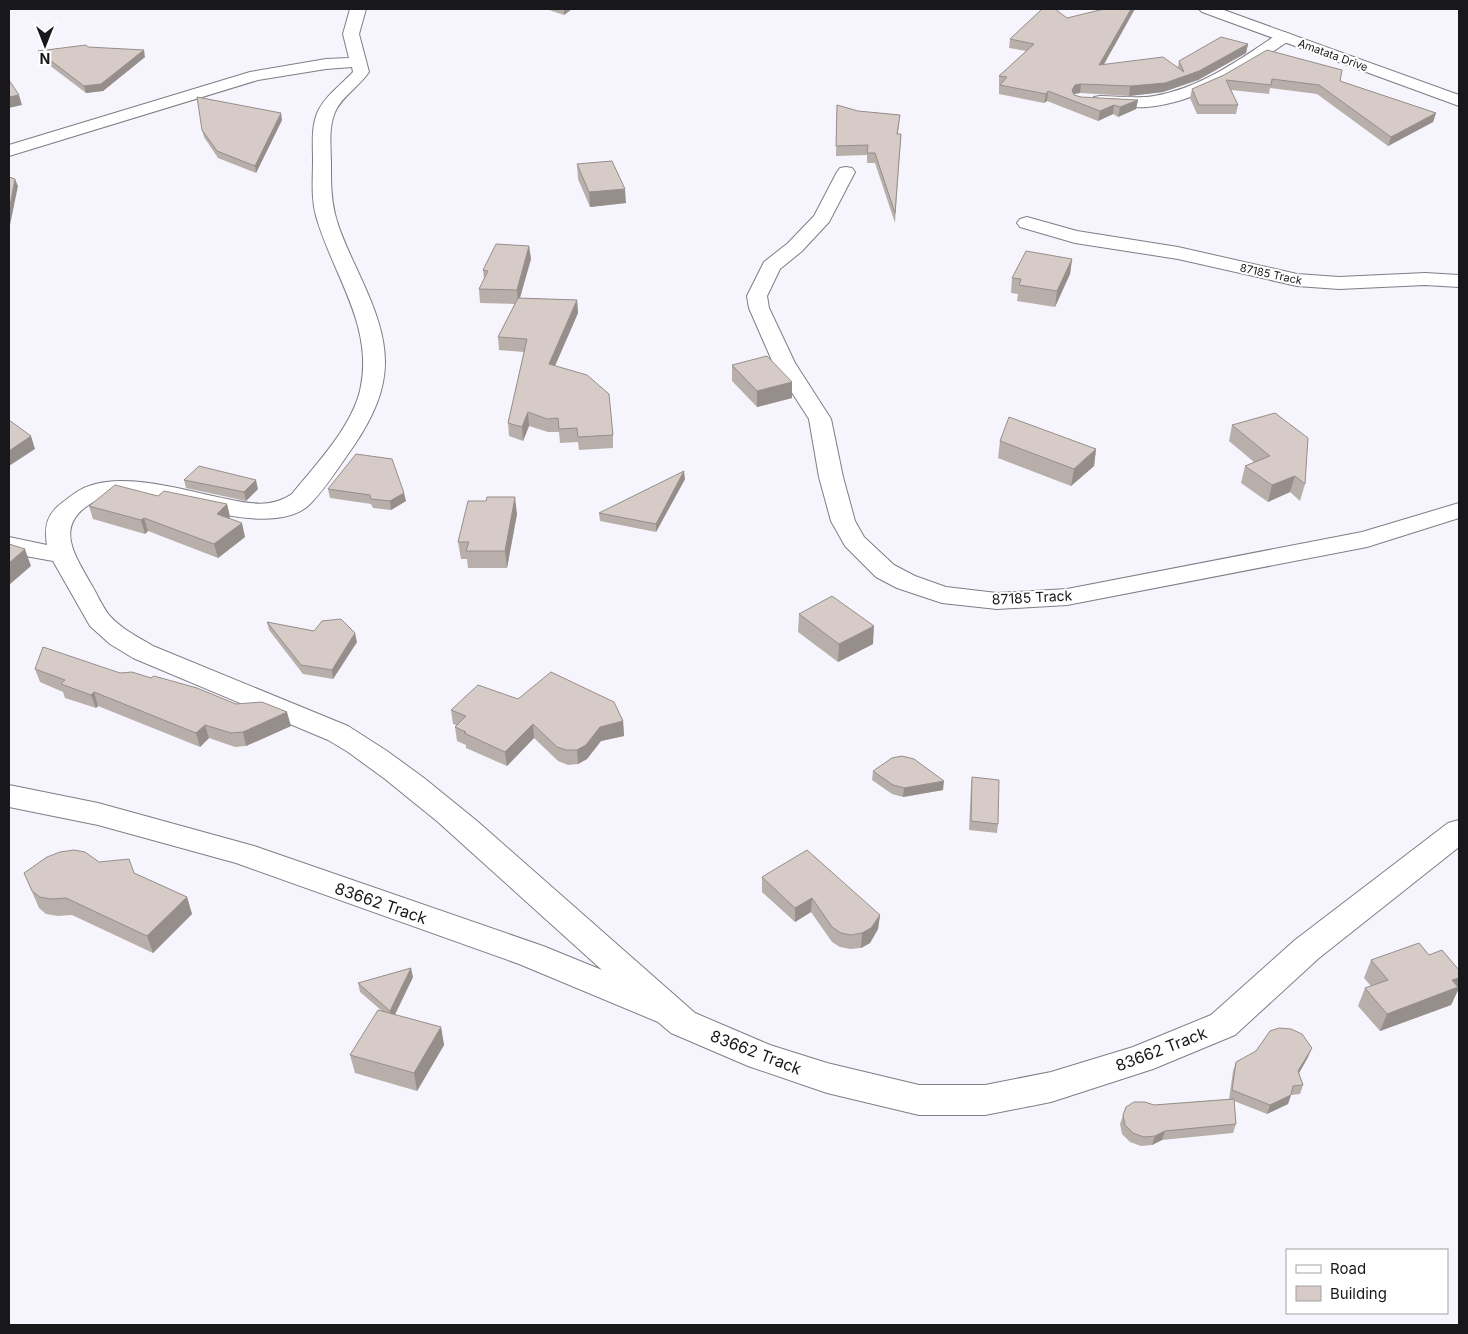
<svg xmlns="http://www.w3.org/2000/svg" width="1468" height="1334" viewBox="0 0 1468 1334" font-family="Inter,sans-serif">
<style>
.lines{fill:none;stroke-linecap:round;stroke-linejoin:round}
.minor-casing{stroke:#7f7d86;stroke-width:2}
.tertiary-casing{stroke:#7f7d86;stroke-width:2}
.minor{fill:#fff;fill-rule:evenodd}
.tertiary{fill:#fff;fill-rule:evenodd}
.wall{fill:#b8afaa}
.shaded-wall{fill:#968e8b}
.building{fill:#d6cbc6;stroke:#968e8b}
.labels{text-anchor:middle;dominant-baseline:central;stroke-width:4;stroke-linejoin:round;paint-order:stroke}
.far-street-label{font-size:11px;fill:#18171b;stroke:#fff}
.street-label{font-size:14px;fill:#18171b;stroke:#fff}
.near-street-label{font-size:16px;fill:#18171b;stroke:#fff}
</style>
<rect width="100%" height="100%" fill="#f6f5fd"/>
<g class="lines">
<defs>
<g id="minor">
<path d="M350,9H366L359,34L369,72C359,87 342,96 335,112C328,129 331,147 331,165C331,182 331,198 335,214C340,235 351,256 360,276C392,345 397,382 353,447C340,465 326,488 310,504C274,540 174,499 129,495C116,493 101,497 90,504C54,527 75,555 91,584C97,594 102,606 109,615C120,628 138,637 153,646L348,726L387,751L424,778L477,821L695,1013L770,1045L827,1063L919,1085H985L1051,1072L1133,1047L1211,1015L1295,940L1448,823L1459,820V847L1319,958L1235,1035L1153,1069L1051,1102L985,1115H919L827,1093L748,1066L671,1033L658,1022L519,964L236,863L98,825L9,807V785L98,803L254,846L543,946L602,970L438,822L385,779L348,752L328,740L133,658L110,644L90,626L53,561L9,553V537L47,545C44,525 47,514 63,502C71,496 79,489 89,486C127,472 187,491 227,499C251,504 271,508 292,494C316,464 354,425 361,386C373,324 332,273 316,216C311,198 313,179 313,160C313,143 311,127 318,111C326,95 341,85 353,72L352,67L326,69L258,80L9,156V145L250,72L326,59L349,58L343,34Z"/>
<path d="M1284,32L1290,34L1292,37L1290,40C1246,70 1201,102 1147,107C1131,108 1116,106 1100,106L1094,105L1092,101L1094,97L1100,96C1118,96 1136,99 1154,96C1201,88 1240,59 1278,34Z"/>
<polygon points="846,167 852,168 855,172 829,222 802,251 780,269 767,296 769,308 795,363 831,419 843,477 855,521 864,537 894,565 915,576 946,587 997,593 1067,589 1362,532 1459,503 1459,518 1367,547 1067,605 997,609 942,603 897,588 876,577 845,546 831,521 819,477 809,419 773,363 749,308 747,296 764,262 788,243 814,216 837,172 840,168"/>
<polygon points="1027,217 1077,231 1178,247 1297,274 1339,277 1425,273 1459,275 1459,287 1425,285 1339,289 1297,286 1178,259 1075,243 1020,227 1017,223 1020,219"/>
</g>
<polygon id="tertiary" points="1199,9 1221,9 1459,95 1459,106 1202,12"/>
</defs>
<!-- minor casing -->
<use href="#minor" class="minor-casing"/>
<!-- tertiary casing -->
<use href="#tertiary" class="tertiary-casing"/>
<!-- minor -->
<use href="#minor" class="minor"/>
<!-- tertiary -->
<use href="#tertiary" class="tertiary"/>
</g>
<!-- wall -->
<g class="wall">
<polygon points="546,9 572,9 564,15"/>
<polygon points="1042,9 1103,65 1178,67 1179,61 1248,44 1246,53 1198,80 1163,92 1129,96 1080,93 1074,94 1074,95 1081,97 1138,100 1136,109 1118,117 1113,114 1098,121 1047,101 1044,103 999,94 999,76 1026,51 1009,48 1010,39"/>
<polygon points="38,51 145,57 103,91 86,93 40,58"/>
<polygon points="1224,75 1340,81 1436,113 1433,122 1388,146 1317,94 1270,88 1269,94 1231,90 1238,105 1236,114 1197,114 1190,98 1192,89"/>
<polygon points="837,105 858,111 900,115 898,134 901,134 895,223 875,163 867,163 867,155 836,156"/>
<polygon points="282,120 256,173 218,158 204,137 202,130"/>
<polygon points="577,164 626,203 590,207 578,179"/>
<polygon points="529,246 531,259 520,298 577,300 578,313 555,366 613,435 613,448 579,450 578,442 560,443 559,432 548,432 529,426 523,441 509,436 508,423 524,352 499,350 498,337 515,304 480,303 479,289 484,279 483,270"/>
<polygon points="1072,259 1070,274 1055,307 1017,301 1018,294 1011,293 1012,278"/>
<polygon points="732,365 792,398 757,407 732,381"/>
<polygon points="1232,425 1305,484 1300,501 1290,492 1268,502 1241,483 1245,466 1254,462 1229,441"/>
<polygon points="1000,441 1096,449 1094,466 1071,486 998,458"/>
<polygon points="392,459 406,501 391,510 373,508 371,504 330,498 328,489"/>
<polygon points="685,479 656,532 600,521 599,513"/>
<polygon points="184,480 258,489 246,501 186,488"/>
<polygon points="158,496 227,504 230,517 229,518 245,537 218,558 148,531 145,534 93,519 89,506"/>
<polygon points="486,501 517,514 507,568 468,568 467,559 461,559 458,542"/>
<polygon points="799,614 873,644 838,662 798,632"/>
<polygon points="267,622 314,631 357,642 333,679 303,674 269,630"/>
<polygon points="35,669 120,673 291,726 246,746 235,747 209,738 200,747 98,706 96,708 65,698 63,692 40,682"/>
<polygon points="518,699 623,721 624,736 601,741 587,759 578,764 568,765 558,761 534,738 507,766 466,748 466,745 457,741 455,727 456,725 453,724 451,710"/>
<polygon points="873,771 943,790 903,797 892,794 872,780"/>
<polygon points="972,777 998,824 997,833 969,830 971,786"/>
<polygon points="99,862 134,873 187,897 192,914 153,953 72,915 58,916 46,914 39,908 24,873"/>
<polygon points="762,877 880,915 878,929 870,943 861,948 850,949 840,947 832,942 811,912 795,922 762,892"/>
<polygon points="1429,955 1459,970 1459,988 1451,1005 1380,1031 1358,1006 1365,988 1371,986 1364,978 1371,960"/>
<polygon points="413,977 395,1015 441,1027 444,1045 417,1091 355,1073 350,1055 382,1011 360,992 358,983"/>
<polygon points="1308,1057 1299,1073 1303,1085 1300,1094 1291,1095 1288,1104 1267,1114 1234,1101 1236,1124 1233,1133 1162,1140 1152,1145 1141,1146 1130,1142 1122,1134 1120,1124 1123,1115 1154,1105 1229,1099 1233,1071 1236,1062"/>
</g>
<!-- shaded-wall -->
<g class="shaded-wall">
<polygon points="564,9 572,9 564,15"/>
<polygon points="1131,9 1135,9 1098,75 1099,65"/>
<polygon points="1248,44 1246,53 1198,80 1163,92 1129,96 1130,86 1165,83"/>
<polygon points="144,50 145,57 103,91 86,93 84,86"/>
<polygon points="1081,84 1080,93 1074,94 1070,99 1072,90 1075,85"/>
<polygon points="1048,91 1047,101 1044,103 1046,94"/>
<polygon points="19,95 22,105 9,108 9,97"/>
<polygon points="1138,100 1136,109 1118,117 1120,107"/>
<polygon points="1114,105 1113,114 1098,121 1100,111"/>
<polygon points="281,113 282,120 256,173 255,166"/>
<polygon points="1436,113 1433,122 1388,146 1391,137"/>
<polygon points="15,179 18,186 9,230 9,211"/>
<polygon points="625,189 626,203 590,207 589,192"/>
<polygon points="529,246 531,259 518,304 517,290"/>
<polygon points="1072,259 1070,274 1055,307 1057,291"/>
<polygon points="577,300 578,313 550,377 549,364"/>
<polygon points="792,382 792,398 757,407 757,391"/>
<polygon points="528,412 529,426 523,441 522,427"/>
<polygon points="31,436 35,449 9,466 9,451"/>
<polygon points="1096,449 1094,466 1071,486 1074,469"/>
<polygon points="684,471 685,479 656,532 656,524"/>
<polygon points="1295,476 1290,492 1268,502 1272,485"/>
<polygon points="256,480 258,489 246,501 244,492"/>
<polygon points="404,493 406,501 391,510 390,501"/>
<polygon points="515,497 517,514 507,568 505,551"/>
<polygon points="227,504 230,517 220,528 217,514"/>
<polygon points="144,518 148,531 145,534 141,520"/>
<polygon points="242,523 245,537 218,558 214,544"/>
<polygon points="25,549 31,566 9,585 9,563"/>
<polygon points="874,626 873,644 838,662 839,644"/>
<polygon points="355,633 357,642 333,679 332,670"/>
<polygon points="94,692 98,706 96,708 91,695"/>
<polygon points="287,712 291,726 246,746 243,732"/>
<polygon points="623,721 624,736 601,741 587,759 578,764 577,750 600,727"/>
<polygon points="533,724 534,738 507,766 505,752"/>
<polygon points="205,725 209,738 200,747 196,733"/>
<polygon points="944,781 943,790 903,797 904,788"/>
<polygon points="187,897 192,914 153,953 147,936"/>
<polygon points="812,898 811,912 795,922 795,908"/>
<polygon points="880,915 878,929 870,943 861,948 862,933"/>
<polygon points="411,968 413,977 392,1020 390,1011"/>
<polygon points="1459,978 1459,988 1451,1005 1380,1031 1387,1014 1452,980"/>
<polygon points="441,1027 444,1045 417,1091 414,1073"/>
<polygon points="1312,1048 1308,1057 1295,1080 1298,1071"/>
<polygon points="1291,1095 1288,1104 1267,1114 1270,1105"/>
<polygon points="1165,1131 1162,1140 1152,1145 1155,1136"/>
</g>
<!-- building -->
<g class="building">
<polygon points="1042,9 1055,9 1067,18 1104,9 1131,9 1099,65 1163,57 1184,72 1179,61 1221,37 1248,44 1199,71 1165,83 1130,86 1081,84 1075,85 1072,90 1074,95 1081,97 1138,100 1120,107 1114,105 1100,111 1048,91 1046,94 1000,85 1007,77 999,76 1034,44 1010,39"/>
<polygon points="86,45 88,47 144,50 101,84 84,86 38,51"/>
<polygon points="1267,50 1342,70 1340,81 1436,113 1391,137 1319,85 1272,79 1271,85 1226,80 1238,105 1199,105 1192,89 1224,75"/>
<polygon points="9,80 19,95 9,97"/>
<polygon points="197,97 281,113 255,166 217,151 202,130"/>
<polygon points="837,105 858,111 900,115 897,134 901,134 895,213 875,153 867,153 868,145 836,146"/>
<polygon points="612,161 625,189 589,192 577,164"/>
<polygon points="9,177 15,179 9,211"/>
<polygon points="496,244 529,246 517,290 479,289 488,271 483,270"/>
<polygon points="1026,251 1072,259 1057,291 1019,285 1021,279 1012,278"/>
<polygon points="518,298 577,300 549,364 587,375 609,394 613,435 578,437 577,428 559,429 558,418 547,419 528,412 522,427 508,423 527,339 498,337"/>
<polygon points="767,356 792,382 757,391 732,365"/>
<polygon points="1275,413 1308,438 1305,484 1295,476 1272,485 1245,466 1270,456 1232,425"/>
<polygon points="1009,417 1096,449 1074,469 1000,441"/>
<polygon points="9,420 31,436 9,451"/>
<polygon points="356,454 392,459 404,493 390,501 371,499 370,495 328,489"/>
<polygon points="199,466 256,480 244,492 184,480"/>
<polygon points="684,471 656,524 599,513"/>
<polygon points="115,485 158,496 164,491 227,504 217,514 242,523 214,544 144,518 141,520 89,506"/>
<polygon points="487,497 515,497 505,551 466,551 469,542 458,542 468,501 486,501"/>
<polygon points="9,544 25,549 9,563"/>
<polygon points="832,596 874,626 839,644 799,614"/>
<polygon points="341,619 355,633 332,670 301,665 267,622 314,631 322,621"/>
<polygon points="43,647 120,673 132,672 151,678 154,676 197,688 236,704 262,702 287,712 243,732 231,733 205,725 196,733 94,692 91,695 61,684 65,680 35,669"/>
<polygon points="551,672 614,702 623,721 600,727 586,745 577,750 566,750 557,747 533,724 505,752 464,733 466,732 455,727 466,716 451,710 478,685 518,699"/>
<polygon points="902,756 914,759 944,781 904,788 893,785 873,771 892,758"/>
<polygon points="972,777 999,780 998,824 971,821"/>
<polygon points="74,850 85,852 99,862 129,859 134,873 187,897 147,936 66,898 51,899 40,897 32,891 24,873 47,857 60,852"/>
<polygon points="807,850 880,915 871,928 862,933 851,935 841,933 832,927 812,898 795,908 762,877"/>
<polygon points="1419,943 1429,955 1442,950 1459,970 1459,978 1452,980 1458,987 1387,1014 1365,988 1388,980 1371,960"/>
<polygon points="411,968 390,1011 358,983"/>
<polygon points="378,1010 441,1027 414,1073 350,1055"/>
<polygon points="1279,1028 1291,1029 1302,1034 1312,1048 1298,1071 1303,1085 1293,1086 1291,1095 1270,1105 1232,1090 1236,1062 1256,1051 1270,1031"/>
<polygon points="1234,1099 1236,1124 1165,1131 1155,1136 1144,1137 1133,1133 1125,1125 1123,1115 1126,1107 1134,1102 1145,1102 1154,1105"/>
</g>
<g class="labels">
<!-- far-street labels -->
<g class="far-street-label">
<text transform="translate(1333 55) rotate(20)">Amatata Drive</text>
<text transform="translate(1271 274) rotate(12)">87185 Track</text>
</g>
<!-- street labels -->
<g class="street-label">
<text transform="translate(1032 597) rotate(-3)">87185 Track</text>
</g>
<!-- near-street labels -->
<g class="near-street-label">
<text transform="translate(381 903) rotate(19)">83662 Track</text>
<text transform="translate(1161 1049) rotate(-21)">83662 Track</text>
<text transform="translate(756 1052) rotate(21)">83662 Track</text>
</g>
</g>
<!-- border -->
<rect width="1468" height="1334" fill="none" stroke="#18171b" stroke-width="20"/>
<!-- legend -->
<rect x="1286" y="1249" width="162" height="65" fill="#ffffff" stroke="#a3a2a4"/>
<rect x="1296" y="1265" width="25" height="8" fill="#ffffff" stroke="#a3a2a4"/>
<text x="1330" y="1274" font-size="15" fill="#18171b">Road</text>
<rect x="1296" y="1286" width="25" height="15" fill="#d6cbc6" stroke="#a3a2a4"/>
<text x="1330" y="1299" font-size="15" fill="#18171b">Building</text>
<!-- north arrow -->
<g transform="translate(45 45) rotate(180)" stroke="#ffffff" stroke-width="4" paint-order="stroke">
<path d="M0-4L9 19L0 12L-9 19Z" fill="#18171b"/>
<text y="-8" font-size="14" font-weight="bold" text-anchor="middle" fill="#18171b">N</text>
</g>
</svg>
